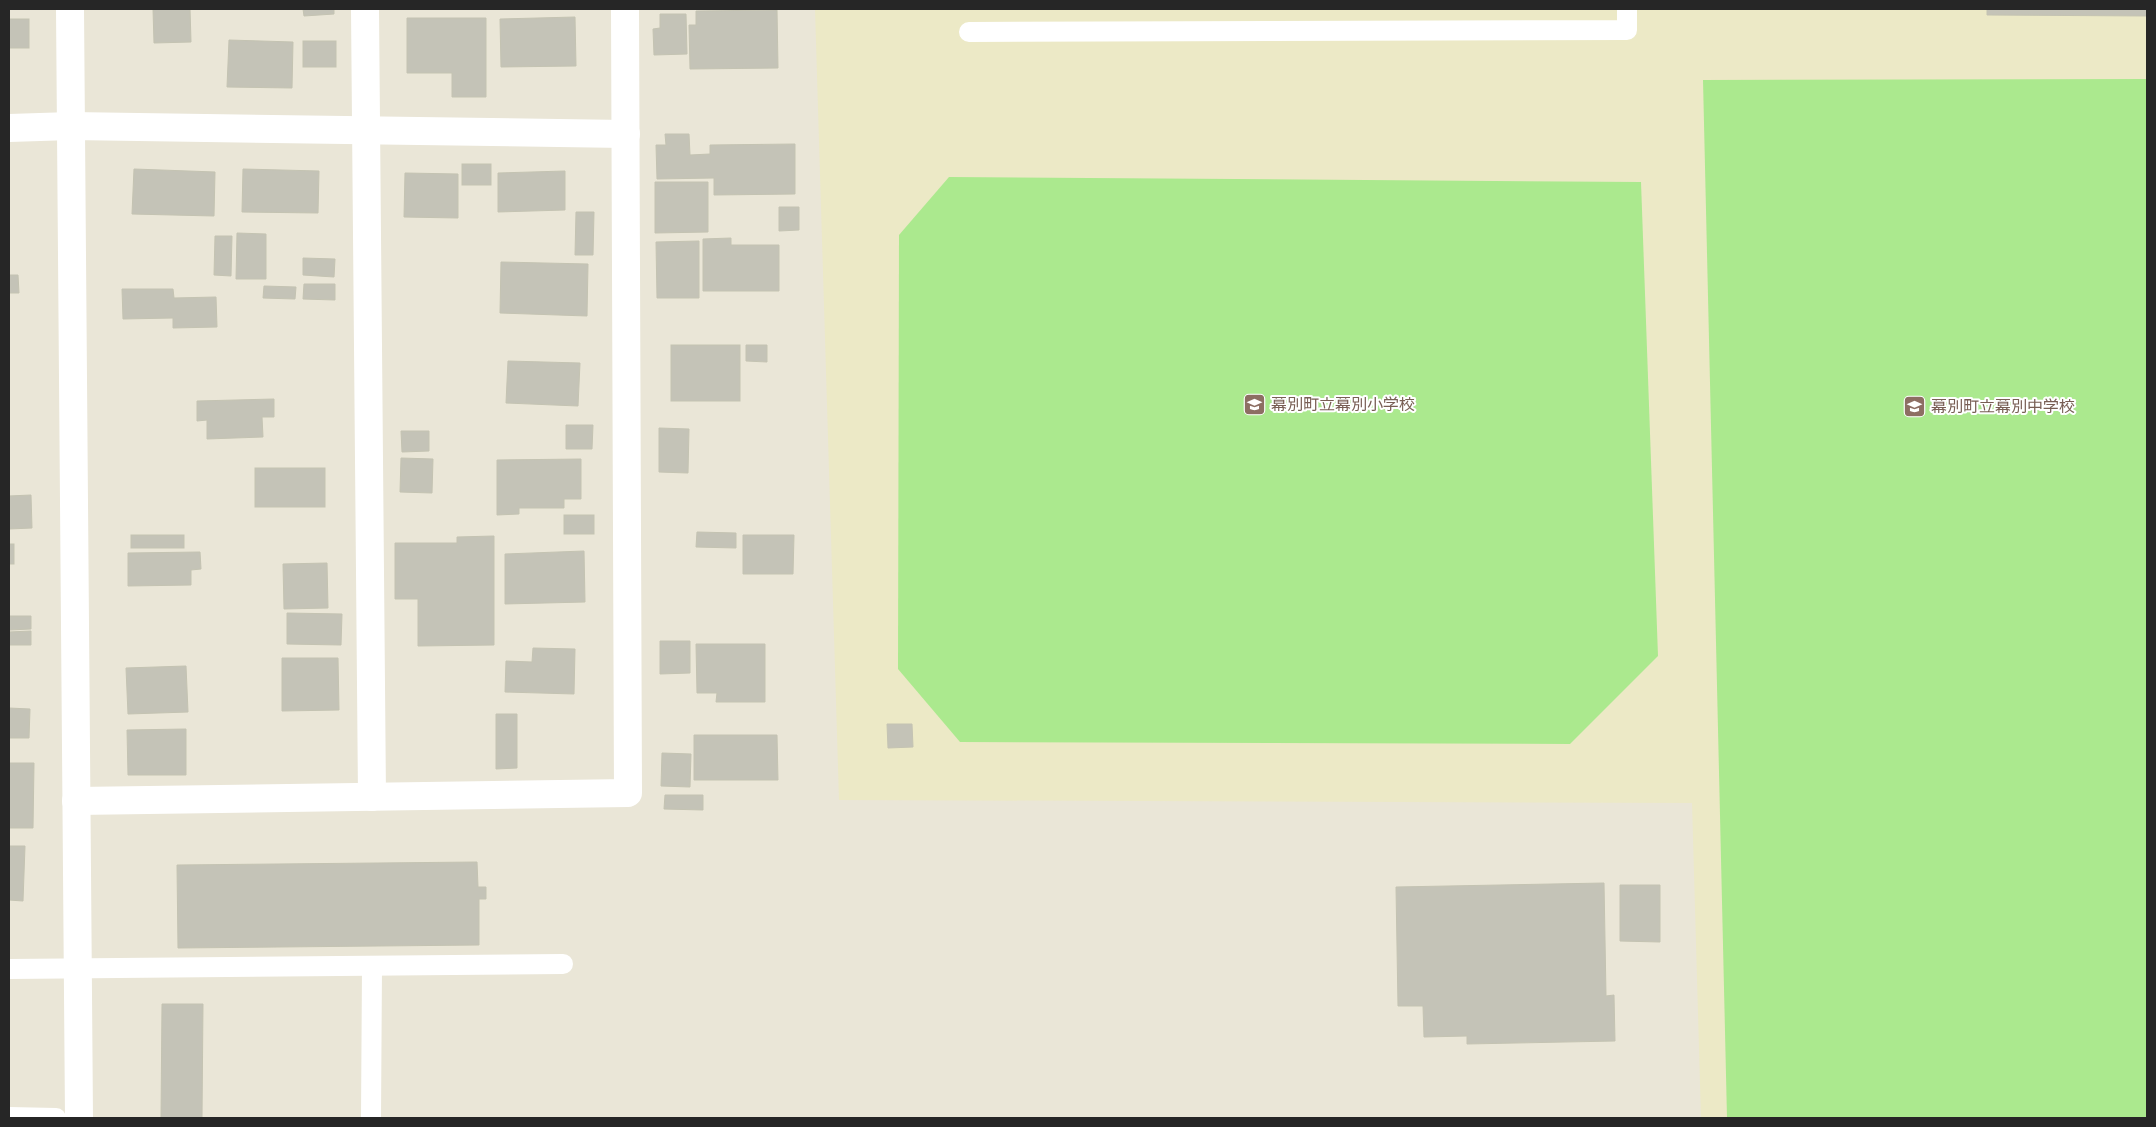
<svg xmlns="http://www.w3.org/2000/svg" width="2156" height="1127" viewBox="0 0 2156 1127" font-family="'Work Sans','Noto Sans JP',sans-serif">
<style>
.education{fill:#ece9c6}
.pitch{fill:#abe98e}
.building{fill:#c4c3b7;stroke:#c4c3b2}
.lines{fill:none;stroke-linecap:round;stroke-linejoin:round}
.service{stroke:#fff;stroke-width:20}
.minor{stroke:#fff;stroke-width:28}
.labels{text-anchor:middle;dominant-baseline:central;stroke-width:4;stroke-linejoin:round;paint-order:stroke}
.education-label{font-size:16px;fill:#785e54;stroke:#fff;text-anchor:start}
</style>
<rect width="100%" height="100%" fill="#eae6d7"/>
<!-- education -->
<polygon class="education" points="815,9 2147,9 2147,1118 1701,1118 1692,803 839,800"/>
<!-- pitch -->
<g class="pitch">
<polygon points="2147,79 2147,1118 1727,1118 1703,80"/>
<polygon points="949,177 1641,182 1658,656 1570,744 960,742 898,669 899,235"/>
</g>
<!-- building -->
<g class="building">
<polygon points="153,9 190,9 191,42 154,43"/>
<polygon points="303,9 334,9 334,14 304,16"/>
<polygon points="1987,9 2147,9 2147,16 1987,15"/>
<polygon points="777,10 778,68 690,69 689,25 696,25 696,11"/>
<polygon points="660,14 686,14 687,54 654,55 653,29 660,28"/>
<polygon points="575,17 576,66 501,67 500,19"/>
<polygon points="407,18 486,18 486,97 452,97 452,73 407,73"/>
<rect x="9" y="19" width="20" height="29"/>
<polygon points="229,40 293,42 292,88 227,87"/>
<rect x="303" y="41" width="33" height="26"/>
<polygon points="665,134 689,134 690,155 710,154 710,145 795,144 795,194 714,195 714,178 657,179 656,145 666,145"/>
<rect x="462" y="164" width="29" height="21"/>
<polygon points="134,169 215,172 214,216 132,214"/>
<polygon points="243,169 319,171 318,213 242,212"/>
<polygon points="565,171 565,210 498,212 498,173"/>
<polygon points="405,173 458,174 458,218 404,217"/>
<polygon points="655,182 708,182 708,232 655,233"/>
<polygon points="779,207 799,207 799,230 779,231"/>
<polygon points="576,212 594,212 593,255 575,255"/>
<polygon points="237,233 266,234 266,279 236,279"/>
<polygon points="215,236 232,236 231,276 214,275"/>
<polygon points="731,238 731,245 779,245 779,291 703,291 703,239"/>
<polygon points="699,241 699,298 657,298 656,242"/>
<polygon points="303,258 335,259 334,277 303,275"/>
<polygon points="501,262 588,264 587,316 500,313"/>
<polygon points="9,275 18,275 19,293 9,293"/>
<polygon points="304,284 335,284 335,300 303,299"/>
<polygon points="264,286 296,287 295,299 263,298"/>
<polygon points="122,289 173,289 174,298 216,297 217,327 173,328 173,318 123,319"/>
<rect x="671" y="345" width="69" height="56"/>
<polygon points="746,345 767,345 767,362 746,361"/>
<polygon points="508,361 580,363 578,406 506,403"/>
<polygon points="274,399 274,417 262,417 263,437 207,439 207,420 197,421 197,401"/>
<polygon points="566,425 593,425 592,449 566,449"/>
<polygon points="659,428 689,429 688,473 659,472"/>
<polygon points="401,431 429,431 429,451 402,452"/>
<polygon points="401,458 433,459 432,493 400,492"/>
<polygon points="581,459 581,499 564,499 564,508 519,508 519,514 497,515 497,460"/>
<rect x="255" y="468" width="70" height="39"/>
<polygon points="31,495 32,528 9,529 9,496"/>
<rect x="564" y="515" width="30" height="19"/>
<polygon points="697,532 736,533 736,548 696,547"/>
<rect x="131" y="535" width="53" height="13"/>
<polygon points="743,535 794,535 793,574 743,574"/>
<polygon points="494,536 494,645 418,646 418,599 395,599 395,543 457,543 457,537"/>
<rect x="9" y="544" width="5" height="20"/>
<polygon points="584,551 585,602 505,604 505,554"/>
<polygon points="200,552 201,569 191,570 191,585 128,586 128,553"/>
<polygon points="327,563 328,608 284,609 283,564"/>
<polygon points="287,613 342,614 341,645 287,644"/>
<polygon points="9,616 31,616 31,629 9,630"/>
<polygon points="31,631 31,645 9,645 9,632"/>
<polygon points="660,641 690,641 690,673 660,674"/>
<polygon points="696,644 765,644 765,702 716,702 717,693 697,693"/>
<polygon points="533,648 575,649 574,694 505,692 506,661 532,662"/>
<polygon points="282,658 338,658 339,710 282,711"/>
<polygon points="186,666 188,712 128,714 126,668"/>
<polygon points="9,708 30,709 29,738 9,738"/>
<polygon points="496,714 517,714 517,768 496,769"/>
<polygon points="887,724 912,724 913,747 888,748"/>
<polygon points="186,729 186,775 128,775 127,730"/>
<polygon points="694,735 777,735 778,780 694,780"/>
<polygon points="662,753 691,754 690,787 661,786"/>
<polygon points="9,763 34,763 33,828 9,828"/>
<polygon points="665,795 703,795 703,810 664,809"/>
<polygon points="9,846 25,846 23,901 9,900"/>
<polygon points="477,862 478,887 486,887 486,899 479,899 479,945 178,948 177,865"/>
<polygon points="1604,883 1606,996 1614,995 1615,1041 1467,1044 1467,1036 1424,1037 1423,1006 1398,1006 1396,887"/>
<polygon points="1620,885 1660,885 1660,942 1620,941"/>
<polygon points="162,1004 203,1004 202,1118 161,1118"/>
</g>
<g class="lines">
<!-- service -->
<g class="service">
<polyline points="969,32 1627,30 1627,9"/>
<polyline points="9,969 563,964"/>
<polyline points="9,1117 56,1118"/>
<polyline points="371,1118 372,966"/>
</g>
<!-- minor -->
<g class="minor">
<polyline points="70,9 79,1118"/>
<polyline points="365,9 372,797"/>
<polyline points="9,128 71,126 626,134"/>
<polyline points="76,801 628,793 625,9"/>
</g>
</g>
<!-- icons -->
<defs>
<symbol id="school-square" viewBox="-11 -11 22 22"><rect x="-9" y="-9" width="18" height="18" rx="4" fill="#8d6e63" stroke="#fff"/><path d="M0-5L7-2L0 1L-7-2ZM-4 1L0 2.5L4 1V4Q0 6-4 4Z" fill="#fff"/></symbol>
</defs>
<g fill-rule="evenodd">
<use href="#school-square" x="1242" y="392" width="25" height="25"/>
<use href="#school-square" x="1902" y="394" width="25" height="25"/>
</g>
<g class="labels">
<!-- education labels -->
<g class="education-label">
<text x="1271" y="404">幕別町立幕別小学校</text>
<text x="1931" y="406">幕別町立幕別中学校</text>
</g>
</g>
<!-- border -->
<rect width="2156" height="1127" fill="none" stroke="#262626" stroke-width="20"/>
</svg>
